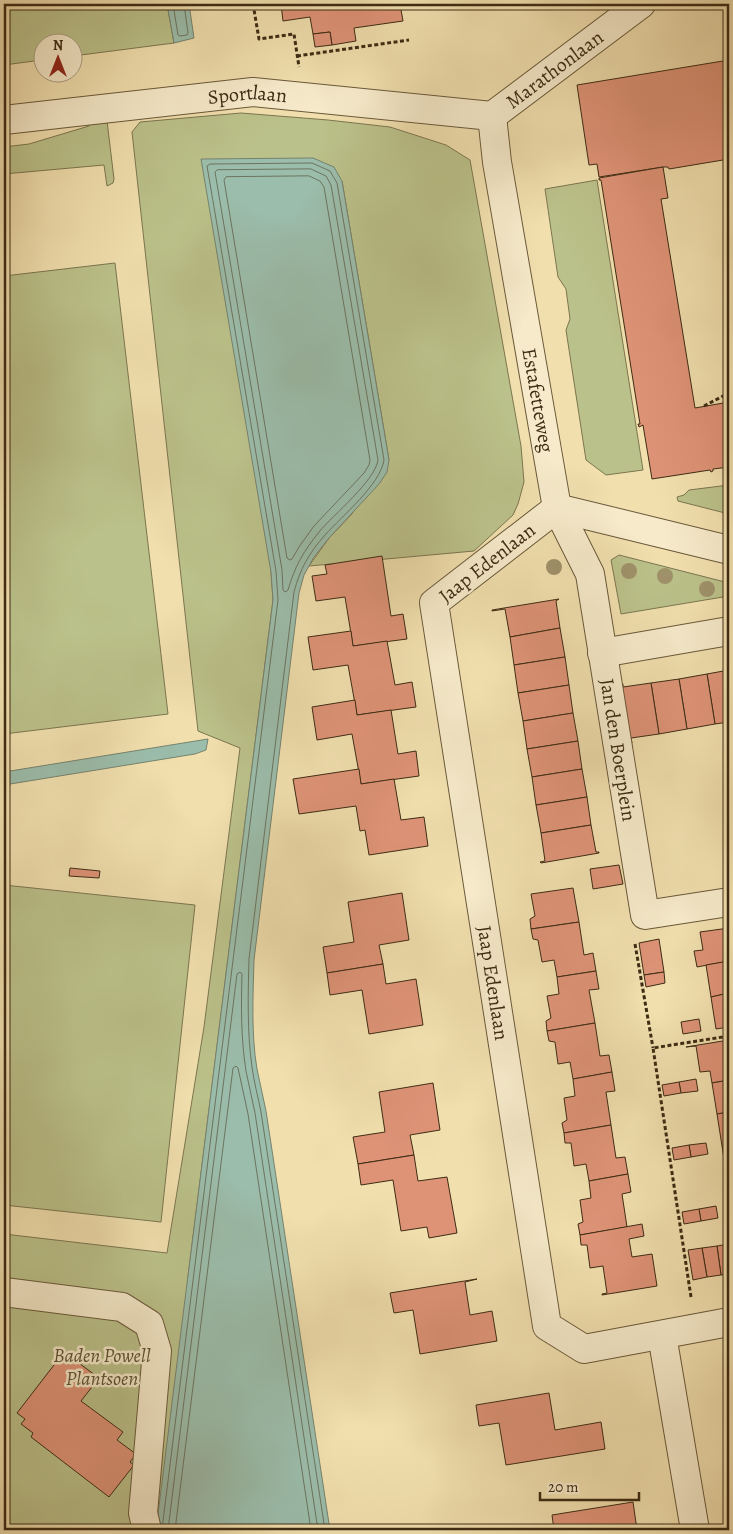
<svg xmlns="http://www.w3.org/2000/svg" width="733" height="1534" viewBox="0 0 733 1534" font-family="Alegreya,serif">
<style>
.green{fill:#bbc18a;stroke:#7c764f}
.water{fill:#9bbdab;stroke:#75836f}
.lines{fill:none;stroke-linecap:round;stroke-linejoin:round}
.shore{stroke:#6c7460;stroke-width:1}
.building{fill:#de9377;stroke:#3d2c14}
.street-casing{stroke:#6a593a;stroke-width:30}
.path{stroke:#3d2c14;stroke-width:3;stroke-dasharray:4 2.5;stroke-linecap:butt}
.street{stroke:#f6eaca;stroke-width:28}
.tree{fill:#9f916a}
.labels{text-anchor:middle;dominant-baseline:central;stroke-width:5;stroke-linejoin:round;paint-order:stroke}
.street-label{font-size:20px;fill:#3d2c14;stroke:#f6eaca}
.park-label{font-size:20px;font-style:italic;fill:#5c5132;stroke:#f6eaca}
</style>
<rect width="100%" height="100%" fill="#f1dfae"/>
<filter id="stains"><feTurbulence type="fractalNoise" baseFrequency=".004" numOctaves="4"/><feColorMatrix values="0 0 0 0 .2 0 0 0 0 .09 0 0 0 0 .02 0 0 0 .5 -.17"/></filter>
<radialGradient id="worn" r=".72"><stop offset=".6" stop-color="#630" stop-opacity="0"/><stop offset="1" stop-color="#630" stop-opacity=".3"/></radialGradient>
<!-- green -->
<g class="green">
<polygon points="20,4 167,4 174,43 73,56 72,42 42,42 42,60 4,65 4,7"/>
<polygon points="241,113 328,120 390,127 446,145 470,160 521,446 524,482 518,504 513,515 474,551 309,566 329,538 351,515 389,460 342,181 271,572 273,600 188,1277 184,1530 4,1530 4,1234 167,1253 204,1027 240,748 198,731 132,132 140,122"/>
<polygon points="107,121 114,179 113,183 107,186 104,165 4,174 4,147 29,144 89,126 89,123"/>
<polygon points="597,180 643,470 606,475 586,460 566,330 570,319 566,289 558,277 545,189"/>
<polygon points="115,263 168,714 4,734 4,276"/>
<polygon points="729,485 729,514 678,501 677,497 684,495 689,490"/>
<polygon points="619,555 729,583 729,596 621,614 611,560"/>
<polygon points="4,885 195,905 161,1222 4,1205"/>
</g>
<!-- water -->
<g class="water">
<polygon points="167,4 189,4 194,38 174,43"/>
<path d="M313,158L334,167L342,181L389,460L387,472L379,484L329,538L314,557L304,575L299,593L254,960C253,996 251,1033 257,1069C260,1083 263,1097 266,1111L330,1530H156L273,600L271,572L201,159Z"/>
<polygon points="208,739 206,750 195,754 4,785 4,772"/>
</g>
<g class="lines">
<!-- shore -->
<g class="shore">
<polyline points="173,4 178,35 180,36 187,35 188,33 184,4"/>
<path d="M311,169L326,176L331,185L378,460C375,481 333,515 319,532C303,552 295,566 288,590L285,592L283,590L282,570L215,172L217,170Z"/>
<polygon points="309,176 320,181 324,187 370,460 369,465 364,473 314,526 299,547 292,559 290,560 287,558 224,180 226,177"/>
<path d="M162,1529L278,600L276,571L207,166L210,164L312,163L330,171L337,183L384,460C380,485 342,516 325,535C309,553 300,569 294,592L249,959C248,995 247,1031 252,1067C254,1082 258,1097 261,1112L325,1530"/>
<path d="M168,1530L237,974L240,972L242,974C241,1006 241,1039 246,1071C249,1085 252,1099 255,1113L318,1530"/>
<polyline points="175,1530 233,1068 236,1066 238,1068 248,1114 311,1530"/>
</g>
</g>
<!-- building -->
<g class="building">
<polygon points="281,4 400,4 403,21 354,28 356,41 332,45 330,32 313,34 310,17 283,21"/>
<polygon points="330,32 332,45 315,47 313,34"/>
<polygon points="729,60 729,159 669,169 668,167 663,167 599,177 597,164 589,165 577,85"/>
<polygon points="663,167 668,198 661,199 695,408 729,402 729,467 713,469 713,471 711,472 710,470 652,479 643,425 639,427 638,424 640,424 601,180 599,180 599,178"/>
<polygon points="382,556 391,616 403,614 407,639 353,646 345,597 316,601 312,576 327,574 325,565"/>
<polygon points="559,599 556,601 560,628 510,637 505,609 492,611 492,610"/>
<polygon points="560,628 565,657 514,665 510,637"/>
<polygon points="351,631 353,646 387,641 395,685 412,682 416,707 357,715 348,665 313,670 308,637"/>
<polygon points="565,657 569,685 518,693 514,665"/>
<polygon points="729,670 729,722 715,724 707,674"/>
<polygon points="707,674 715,724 687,729 679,679"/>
<polygon points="679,679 687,729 659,734 651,683"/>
<polygon points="651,683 659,734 631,738 632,743 631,743 621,684 623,684 623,687"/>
<polygon points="569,685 573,713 523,721 518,693"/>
<polygon points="355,700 357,715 391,710 398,754 416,751 419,776 361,784 352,734 317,740 312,707"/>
<polygon points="573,713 578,741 527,749 523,721"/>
<polygon points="578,741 582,769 532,777 527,749"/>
<polygon points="359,769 361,784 394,779 401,820 424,817 428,846 369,855 365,830 360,831 356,806 299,814 293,779"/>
<polygon points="582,769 587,797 536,805 532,777"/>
<polygon points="587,797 591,825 541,833 536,805"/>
<polygon points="591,825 596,852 599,852 599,853 541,863 540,862 545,861 541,833"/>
<polygon points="619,865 623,884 593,889 590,869"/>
<polygon points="70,868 100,871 99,878 69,876"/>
<polygon points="573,888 579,922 531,929 530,919 535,916 531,894"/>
<polygon points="402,893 409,940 379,945 383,964 327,973 323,947 354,942 348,902"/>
<polygon points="579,922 584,955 593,953 596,971 557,977 554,960 542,962 538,940 533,939 531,929"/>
<polygon points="729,928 729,961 697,967 694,951 703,950 700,932"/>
<polygon points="659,939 664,972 644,975 639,943"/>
<polygon points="729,961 729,993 711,997 706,965"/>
<polygon points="383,964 386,984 416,979 423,1025 369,1034 362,990 330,995 327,973"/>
<polygon points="596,971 599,989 589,990 595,1023 547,1031 546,1021 551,1018 547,996 559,994 557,977"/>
<polygon points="664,972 665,983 646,987 644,975"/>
<polygon points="729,993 729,1027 716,1029 711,997"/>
<polygon points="699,1019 701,1031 683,1034 681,1022"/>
<polygon points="595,1023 600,1056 609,1055 612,1072 573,1079 570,1062 558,1064 555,1042 549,1041 547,1031"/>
<polygon points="729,1040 729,1080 712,1083 710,1071 700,1072 696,1046 686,1047"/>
<polygon points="612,1072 615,1091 606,1092 611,1125 564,1133 562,1123 567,1120 564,1098 575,1096 573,1079"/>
<polygon points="696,1079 698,1091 681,1093 679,1082"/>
<polygon points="729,1080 729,1112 717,1114 712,1083"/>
<polygon points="679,1082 681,1093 664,1096 662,1085"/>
<polygon points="433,1083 440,1130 410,1135 414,1155 358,1164 353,1137 385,1132 379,1092"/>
<polygon points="729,1112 729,1145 722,1146 717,1114"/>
<polygon points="611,1125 616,1158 625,1157 628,1174 589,1181 586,1164 574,1166 571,1143 565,1143 564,1133"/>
<polygon points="706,1143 708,1154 691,1157 689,1145"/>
<polygon points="689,1145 691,1157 674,1160 672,1148"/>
<polygon points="729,1145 729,1178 727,1178 722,1146"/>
<polygon points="414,1155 418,1181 447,1177 457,1233 429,1238 427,1227 401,1231 393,1180 361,1185 358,1164"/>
<polygon points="628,1174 631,1192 622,1194 627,1227 580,1235 578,1224 583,1222 580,1200 591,1198 589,1181"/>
<polygon points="716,1206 718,1218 701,1221 699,1209"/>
<polygon points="699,1209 701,1221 684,1224 682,1212"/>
<polygon points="642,1224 644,1236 629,1239 632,1257 652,1254 657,1286 602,1295 602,1294 607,1293 603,1266 590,1268 587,1245 581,1245 580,1235"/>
<polygon points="729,1244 729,1274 721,1275 717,1246"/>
<polygon points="717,1246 721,1275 707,1277 702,1248"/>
<polygon points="702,1248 707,1277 693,1280 688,1250"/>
<polygon points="477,1279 465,1282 470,1315 492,1311 497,1341 420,1354 413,1310 394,1313 390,1293"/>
<polygon points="64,1352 99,1378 81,1401 123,1432 117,1440 136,1454 130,1462 134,1465 109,1497 31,1437 33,1433 21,1424 25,1419 17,1413"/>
<polygon points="729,1381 729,1410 725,1382"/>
<polygon points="549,1393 555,1430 601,1422 605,1449 506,1465 499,1423 479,1426 476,1405"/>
<polygon points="633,1502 637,1530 554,1530 552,1515"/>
</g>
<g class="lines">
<defs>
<g id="street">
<path id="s1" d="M492,116L497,162L557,508L729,550"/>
<path id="s2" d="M492,116L641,4"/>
<path id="s3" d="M4,120L253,92L492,116"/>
<polyline points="602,653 729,631"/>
<path id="s4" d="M729,902L645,915L590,574L557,508L434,603L547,1326L584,1349L729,1322"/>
<polyline points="4,1292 122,1307 149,1324 157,1351 143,1513 147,1530"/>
<polyline points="662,1335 695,1530"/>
</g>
</defs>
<!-- street casing -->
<use href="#street" class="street-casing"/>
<!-- path -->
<g class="path">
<polyline points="253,4 259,39 294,34 299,67"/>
<polyline points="297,56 409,40"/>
<polyline points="704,406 729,393"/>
<polyline points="635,944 653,1048"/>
<polyline points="691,1297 653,1048 729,1036"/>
</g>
<!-- street -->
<use href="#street" class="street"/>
</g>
<!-- trees -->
<g class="tree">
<circle cx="554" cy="567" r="8"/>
<circle cx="629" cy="571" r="8"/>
<circle cx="665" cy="576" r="8"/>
<circle cx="707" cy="589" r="8"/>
</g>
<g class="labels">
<!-- street labels -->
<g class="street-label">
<text stroke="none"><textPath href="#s2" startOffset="78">Marathonlaan</textPath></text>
<text stroke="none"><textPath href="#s3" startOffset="245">Sportlaan</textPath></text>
<text stroke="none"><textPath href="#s1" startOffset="288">Estafetteweg</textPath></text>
<text transform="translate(487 563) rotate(-38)">Jaap Edenlaan</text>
<text transform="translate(618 750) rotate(81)">Jan den Boerplein</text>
<text stroke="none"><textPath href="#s4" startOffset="1044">Jaap Edenlaan</textPath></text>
</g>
<!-- park labels -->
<g class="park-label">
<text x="102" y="1355">Baden Powell<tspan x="102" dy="23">Plantsoen</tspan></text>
</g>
</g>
<!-- margin -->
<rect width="733" height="1534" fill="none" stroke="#f1dfae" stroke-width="20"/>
<rect x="5" y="5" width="723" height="1524" fill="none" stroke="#3d2c14" stroke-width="2.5"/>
<rect x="10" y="10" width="713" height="1514" fill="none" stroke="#3d2c14"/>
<!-- north arrow -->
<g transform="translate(58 58)"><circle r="24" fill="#f6eaca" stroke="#ac9e81"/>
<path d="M0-4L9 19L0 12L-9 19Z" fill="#8f2418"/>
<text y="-8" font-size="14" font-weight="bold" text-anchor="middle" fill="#3d2c14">N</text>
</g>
<!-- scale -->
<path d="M540 1492v8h99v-8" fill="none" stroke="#3d2c14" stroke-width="2.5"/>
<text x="548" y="1492" font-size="15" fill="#3d2c14" stroke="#f6eaca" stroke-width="4" paint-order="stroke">20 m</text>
<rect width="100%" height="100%" filter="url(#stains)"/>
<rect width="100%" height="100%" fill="url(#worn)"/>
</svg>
